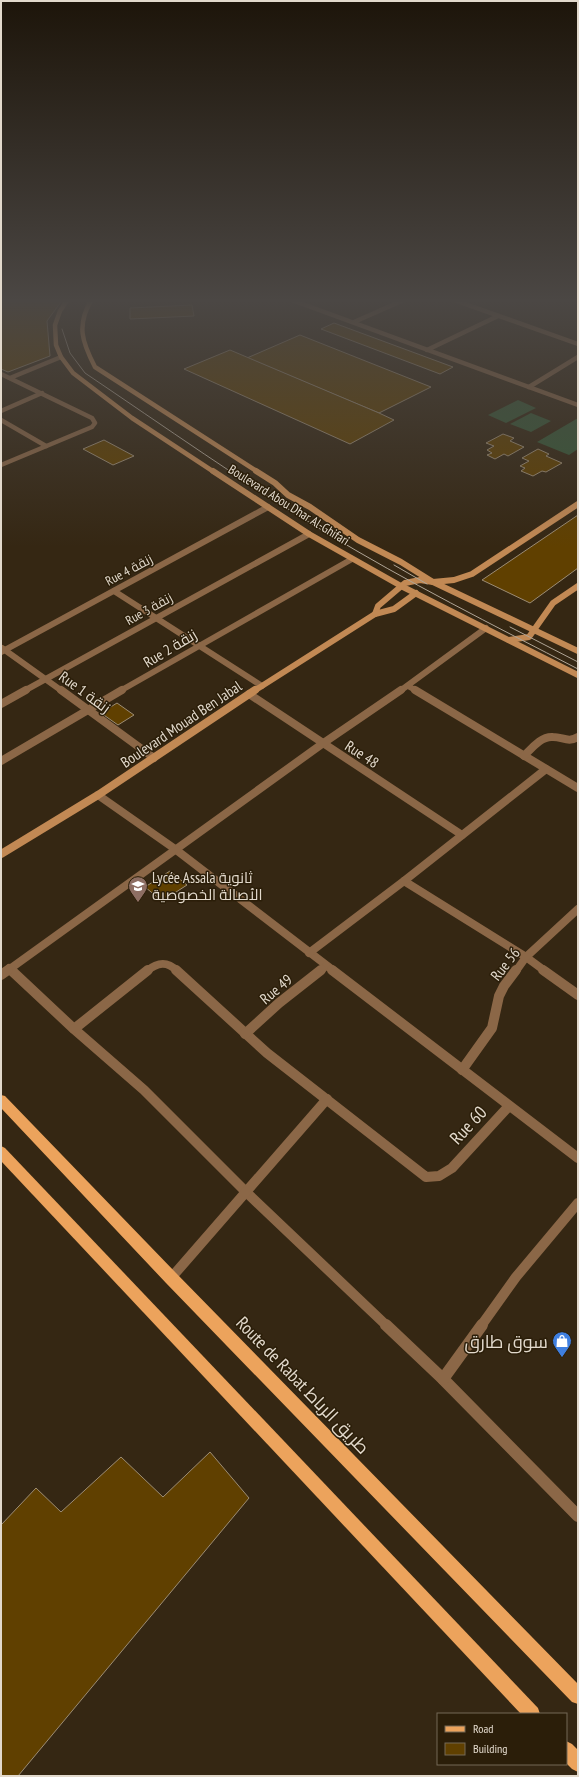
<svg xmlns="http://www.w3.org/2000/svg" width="579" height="1777" viewBox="0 0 579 1777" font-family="'PT Sans Narrow',Cairo,sans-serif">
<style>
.green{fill:#385837}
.building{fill:#604000;stroke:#9c8c74}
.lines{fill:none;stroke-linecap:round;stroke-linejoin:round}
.street-far4{stroke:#8b6747;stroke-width:4.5}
.street-far3{stroke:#8b6747;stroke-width:6}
.street-far2{stroke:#8b6747;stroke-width:8}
.street-far1{stroke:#8b6747;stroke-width:10}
.street{stroke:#8b6747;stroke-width:12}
.secondary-far2{stroke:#c28954;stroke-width:4.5}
.secondary-far1{stroke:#c28954;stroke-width:6}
.secondary{stroke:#c28954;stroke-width:8}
.primary{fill:#eca35c;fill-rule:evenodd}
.tram{stroke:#afa495;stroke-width:1}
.labels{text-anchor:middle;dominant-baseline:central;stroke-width:3;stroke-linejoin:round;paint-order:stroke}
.far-street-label{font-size:13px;fill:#e2d9cc;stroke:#2b1e09}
.street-label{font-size:15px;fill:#e2d9cc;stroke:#2b1e09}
.poi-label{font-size:15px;fill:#e2d9cc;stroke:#2b1e09;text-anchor:start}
.near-street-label{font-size:18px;fill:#e2d9cc;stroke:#2b1e09}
.near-poi-label{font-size:18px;fill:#e2d9cc;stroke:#2b1e09;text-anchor:end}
</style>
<rect width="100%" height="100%" fill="#352713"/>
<!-- green -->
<g class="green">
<polygon points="518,400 536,408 506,423 488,415"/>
<polygon points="531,413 551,421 531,432 510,424"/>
<polygon points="578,418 578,449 569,455 537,442"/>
</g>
<!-- building -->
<g class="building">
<polygon points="1,299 63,299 47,321 50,356 8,372 1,369"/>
<polygon points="192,305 194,316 130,319 130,308"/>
<polygon points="334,323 453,367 440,374 321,329"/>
<polygon points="300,335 431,387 379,413 247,358"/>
<polygon points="230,350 379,413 394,420 350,444 184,369"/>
<polygon points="503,434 514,438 510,441 524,447 508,456 504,454 495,459 487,455 492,453 487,450 494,446 486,443"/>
<polygon points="104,440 134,456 113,465 83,449"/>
<polygon points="538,449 549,454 546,456 562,463 546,472 542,471 533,476 521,471 525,468 520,466 529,461 522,458"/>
<polygon points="578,515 578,568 530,603 482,580"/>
<polygon points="117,703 134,715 118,725 101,713"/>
<polygon points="170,871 187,885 162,901 145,887"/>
<polygon points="210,1452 249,1498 18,1776 1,1776 1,1525 36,1488 61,1512 121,1457 163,1497"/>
</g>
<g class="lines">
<!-- street-far4 -->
<g class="street-far4">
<polyline points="289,299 578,405"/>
<polyline points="451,299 578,344"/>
<polyline points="354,322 406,299"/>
<polyline points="427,350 498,316"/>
<polyline points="1,374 92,418 95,423 92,427 1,465"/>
<polyline points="10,378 61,357"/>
<polyline points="529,387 578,357"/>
<polyline points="1,411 42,393"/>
<polyline points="1,420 46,446"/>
</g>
<!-- street-far3 -->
<g class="street-far3">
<polyline points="114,591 262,686"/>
<polyline points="2,648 62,691"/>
<polyline points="1,652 268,507"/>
<polyline points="408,686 417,691"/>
<polyline points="24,691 309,534"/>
<polyline points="120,691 352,559"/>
<polyline points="400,691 486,628"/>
</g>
<!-- street-far2 -->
<g class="street-far2">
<polyline points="61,690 154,758"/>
<polyline points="415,690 578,788"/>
<polyline points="249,694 462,835"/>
<polyline points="1,704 26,690"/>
<path d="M524,756C532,748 541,736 553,737C563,737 568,743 578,737"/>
<polyline points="1,761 122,690"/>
<polyline points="98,795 175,849 334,971"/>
<polyline points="404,881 526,957 545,971"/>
<polyline points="309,953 404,881 546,769"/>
<polyline points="9,968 12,971"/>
<polyline points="7,971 322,744 401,690"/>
<path d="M147,971C158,962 167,961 177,971"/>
<polyline points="320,971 326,966"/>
<polyline points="516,971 526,957 578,909"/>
</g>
<!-- street-far1 -->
<g class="street-far1">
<polyline points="11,970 74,1029 144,1090 246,1192 387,1326"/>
<polyline points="176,970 267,1053 426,1177 439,1176 452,1168 509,1106"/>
<polyline points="332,970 578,1158"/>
<polyline points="543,970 578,995"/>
<polyline points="1,975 8,970"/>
<polyline points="74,1029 148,970"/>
<polyline points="245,1034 279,1003 321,970"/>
<polyline points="462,1070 492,1028 499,996 504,986 516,970"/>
<polyline points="171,1278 327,1099"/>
<polyline points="481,1326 516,1277 578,1203"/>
</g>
<!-- street -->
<g class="street">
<polyline points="386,1325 443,1379 578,1516"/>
<polyline points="443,1379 482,1325"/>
</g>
<!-- secondary-far2 -->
<g class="secondary-far2">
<polyline points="68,299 60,311 55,325 56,345 61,357 73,373 132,418 214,472"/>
<path d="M92,299C76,325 82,342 95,367L258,472"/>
</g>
<!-- secondary-far1 -->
<g class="secondary-far1">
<polyline points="213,471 309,534 401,586 578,675"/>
<polyline points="256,471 275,483 288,495 310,507 358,540 401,562 433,582 578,651"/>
<polyline points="375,614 378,606 405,583 420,580 433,582 454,580 472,574 578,504"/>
<polyline points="509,640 529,637 553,603 578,586"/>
<polyline points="254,691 375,614 394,609 416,593"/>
</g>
<!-- secondary -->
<polyline class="secondary" points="1,854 98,795 255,690"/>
<!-- primary -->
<g class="primary">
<polygon points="1,1095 5,1096 176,1273 578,1684 578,1704 572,1702 166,1283 1,1108"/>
<polygon points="1,1146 5,1148 538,1708 540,1714 521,1714 1,1161"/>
<polygon points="566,1741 572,1744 578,1750 578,1772 572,1769 566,1763"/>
</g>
<!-- tram -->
<g class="tram">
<path d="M62,329L70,353L85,373C165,427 243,482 325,532C407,582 493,625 578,669"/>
<polyline points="394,565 427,584"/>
<polyline points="510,627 578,662"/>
</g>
</g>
<!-- sky -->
<linearGradient id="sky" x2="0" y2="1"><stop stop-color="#1d150a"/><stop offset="0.55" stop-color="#4b4744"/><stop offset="1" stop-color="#4b4744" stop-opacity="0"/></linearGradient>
<rect width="579" height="547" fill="url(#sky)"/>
<!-- icons -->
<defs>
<symbol id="school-pin" viewBox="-11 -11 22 30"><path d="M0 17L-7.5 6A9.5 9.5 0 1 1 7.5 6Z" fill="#8d6e63" stroke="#2b1e09"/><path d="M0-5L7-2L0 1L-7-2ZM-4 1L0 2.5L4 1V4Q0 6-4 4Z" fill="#fff"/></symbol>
<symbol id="shop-pin" viewBox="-11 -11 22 30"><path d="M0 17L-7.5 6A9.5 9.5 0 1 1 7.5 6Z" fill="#3f7fe0" stroke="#2b1e09"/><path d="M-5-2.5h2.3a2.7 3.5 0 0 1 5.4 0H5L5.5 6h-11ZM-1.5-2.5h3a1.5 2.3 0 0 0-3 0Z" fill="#fff"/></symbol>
</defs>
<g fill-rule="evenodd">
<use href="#school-pin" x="127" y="875" width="22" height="30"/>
<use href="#shop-pin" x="551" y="1330" width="22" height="30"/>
</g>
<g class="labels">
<!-- far-street labels -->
<g class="far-street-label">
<text transform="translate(289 505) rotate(32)">Boulevard Abou Dhar Al-Ghifari</text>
<text transform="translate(129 570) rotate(-28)">Rue 4 زنقة</text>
<text transform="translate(149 609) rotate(-29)">Rue 3 زنقة</text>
</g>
<!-- street labels -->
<g class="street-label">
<text transform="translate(170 648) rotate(-31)">Rue 2 زنقة</text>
<text transform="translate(85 692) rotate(36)">Rue 1 زنقة</text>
<text transform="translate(181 724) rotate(-34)">Boulevard Mouad Ben Jabal</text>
<text transform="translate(362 754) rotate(33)">Rue 48</text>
<text transform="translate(505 964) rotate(-52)">Rue 56</text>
<text transform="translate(276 989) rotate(-40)">Rue 49</text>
</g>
<!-- poi labels -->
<g class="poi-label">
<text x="152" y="877">Lycée Assala ثانوية<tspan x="152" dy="17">الأصالة الخصوصية</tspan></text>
</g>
<!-- near-street labels -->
<g class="near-street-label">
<text transform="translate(468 1125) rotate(-47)">Rue 60</text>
<text transform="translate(303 1385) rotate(46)">Route de Rabat طريق الرباط</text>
</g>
<!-- near-poi labels -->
<g class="near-poi-label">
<text x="548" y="1341">سوق طارق</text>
</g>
</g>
<!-- border -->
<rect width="579" height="1777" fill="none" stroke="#e2d9cc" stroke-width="4"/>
<!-- legend -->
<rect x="437" y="1713" width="130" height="52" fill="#2b1e09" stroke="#746957"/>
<rect x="445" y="1726" width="20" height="6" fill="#eca35c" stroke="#746957"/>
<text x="473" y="1733" font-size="12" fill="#e2d9cc">Road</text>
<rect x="445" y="1743" width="20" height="12" fill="#604000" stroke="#746957"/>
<text x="473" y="1753" font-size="12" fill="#e2d9cc">Building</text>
</svg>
